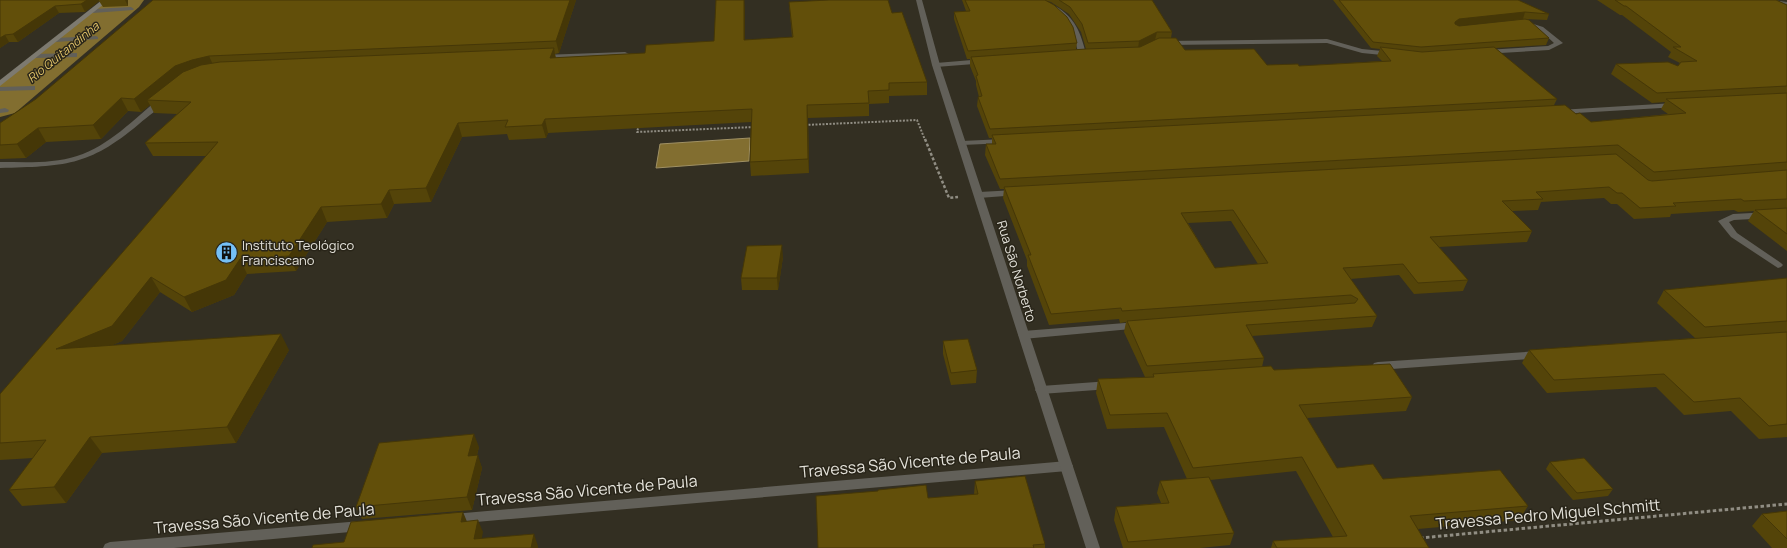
<svg xmlns="http://www.w3.org/2000/svg" width="1787" height="548" viewBox="0 0 1787 548" font-family="Manrope,sans-serif">
<style>
.water{fill:#826e30;stroke:#9f9063}
.lines{fill:none;stroke-linecap:round;stroke-linejoin:round}
.river{fill:#826e30;fill-rule:evenodd}
.path-far2{stroke:#908d83;stroke-width:2;stroke-dasharray:2 1.5;stroke-linecap:butt}
.path-far1{stroke:#908d83;stroke-width:2.5;stroke-dasharray:3 2;stroke-linecap:butt}
.path{stroke:#908d83;stroke-width:3;stroke-dasharray:3.5 2.5;stroke-linecap:butt}
.service{fill:#626059;fill-rule:evenodd}
.minor{fill:#626059;fill-rule:evenodd}
.tertiary{fill:#626059;fill-rule:evenodd}
.secondary{fill:#7d7a70;fill-rule:evenodd}
.wall{fill:#544409;fill-rule:evenodd}
.shaded-wall{fill:#453707}
.building{fill:#624f0a;stroke:#453707;fill-rule:evenodd}
.labels{text-anchor:middle;dominant-baseline:central;stroke-width:3;stroke-linejoin:round;paint-order:stroke}
.far-water-label{font-size:12px;font-style:italic;fill:#e0c268;stroke:#292519}
.poi-label{font-size:13px;fill:#e3e1d9;stroke:#292519;text-anchor:start}
.street-label{font-size:13px;fill:#e3e1d9;stroke:#292519}
.near-street-label{font-size:16px;fill:#e3e1d9;stroke:#292519}
</style>
<rect width="100%" height="100%" fill="#332f22"/>
<!-- water -->
<polygon class="water" points="750,138 749,161 656,168 660,144"/>
<g class="lines">
<!-- river -->
<polygon class="river" points="105,0 144,0 139,7 15,113 0,117 0,83"/>
<!-- path-far2 -->
<g class="path-far2">
<polyline points="639,125 637,132 754,127"/>
<polyline points="805,125 917,120 925,140"/>
</g>
<!-- path-far1 -->
<polyline class="path-far1" points="925,139 949,198 958,197"/>
<!-- path -->
<polyline class="path" points="1420,538 1787,504"/>
<!-- service -->
<g class="service">
<polygon points="131,7 134,9 133,10 93,13 90,11 93,9"/>
<polygon points="1524,21 1543,27 1563,43 1549,50 1483,54 1483,50 1486,50 1548,46 1554,43 1539,29 1522,24 1521,23"/>
<polygon points="96,36 98,37 98,39 56,42 53,40 56,38"/>
<polygon points="1327,39 1362,49 1392,52 1396,54 1392,56 1362,53 1327,43 1166,45 1162,43 1166,41"/>
<polygon points="74,53 77,53 77,57 35,58 31,56 35,54"/>
<polygon points="32,86 35,86 35,90 0,91 0,87"/>
<polygon points="5,108 9,110 8,112 0,113 0,109"/>
<polygon points="1016,190 1019,191 1020,193 1019,195 979,198 975,195 979,192"/>
<polygon points="1787,211 1787,217 1734,220 1729,222 1737,233 1781,263 1783,265 1781,267 1778,268 1731,237 1718,221 1733,214"/>
<polygon points="1539,351 1543,352 1545,355 1543,358 1378,370 1374,369 1372,366 1374,363 1378,362"/>
<polygon points="1110,381 1114,382 1116,385 1114,388 1110,389 1041,394 1037,393 1035,390 1037,387 1041,386"/>
</g>
<!-- minor -->
<g class="minor">
<path d="M1035,0C1043,0 1048,2 1055,6C1075,17 1081,33 1086,54L1085,56H1071V52H1078L1073,33L1067,21L1054,11Z"/>
<polygon points="625,52 629,54 628,56 542,59 538,57 542,55"/>
<polygon points="984,59 988,61 987,63 936,67 932,65 936,63"/>
<path d="M160,98H163L167,100C159,109 148,116 139,124C88,167 64,166 0,168V162C25,162 53,164 77,156C109,146 134,119 160,98Z"/>
<polygon points="1675,103 1678,103 1678,107 1559,114 1555,112 1559,110"/>
<polygon points="1004,139 1008,141 1007,143 962,145 958,143 962,141"/>
<polygon points="1138,322 1142,324 1143,326 1142,328 1023,339 1018,335 1023,331"/>
<polygon points="1067,461 1071,463 1073,466 1071,469 1067,471 453,524 448,523 446,519 448,515 453,514"/>
<polygon points="361,521 366,522 368,526 366,530 361,531 174,548 103,548 105,544 110,542"/>
</g>
<!-- tertiary -->
<g class="tertiary">
<polygon points="916,0 922,0 940,65 1100,548 1086,548 932,65"/>
<polygon points="1772,0 1787,2 1787,6 1773,1"/>
</g>
<!-- secondary -->
<polygon class="secondary" points="102,0 109,0 0,86 0,80"/>
</g>
<!-- wall -->
<g class="wall">
<polygon points="0,0 128,0 128,6 103,7 99,1 85,12 59,13 18,42 9,42 0,48"/>
<polygon points="153,0 576,0 559,53 555,54 556,58 645,53 714,41 745,10 745,40 792,37 789,2 892,13 927,82 927,95 889,96 889,103 869,104 869,116 808,118 809,173 751,176 750,162 751,122 548,133 546,138 509,140 507,134 462,137 431,202 394,204 387,218 327,222 296,271 247,274 234,295 192,312 160,292 122,341 112,345 289,350 236,443 102,453 66,503 22,506 9,490 33,458 0,460 0,394 206,156 153,156 145,143 177,114 154,113 150,105 141,112 128,111 101,139 46,142 26,158 0,159 0,123 36,99"/>
<path d="M962,0H1152L1172,32L1171,38L1185,50L1267,65L1299,66L1382,61L1377,56L1380,49L1371,48L1333,0H1518L1549,14L1547,20L1523,19L1458,25L1459,26L1549,38L1546,45L1495,48L1557,99L1554,105L1576,114L1591,122L1668,114L1661,109L1665,102L1652,103L1611,74L1616,64L1678,66L1680,63L1668,57L1671,52L1622,15H1620L1597,0H1776L1787,5V251L1748,221L1754,211L1738,212L1734,210L1671,214L1670,217L1634,219L1617,204H1611L1604,198L1541,202L1538,210L1512,211L1532,231L1527,242L1439,247L1468,280L1463,291L1414,294L1399,275L1350,279L1377,316L1372,327L1252,336L1264,358L1262,367L1274,370L1412,397L1406,411L1307,418L1337,468L1383,479L1528,506L1519,520L1418,529L1429,548H1271L1273,541L1333,537L1296,471L1210,480L1234,533L1230,545L1200,548H1123L1114,520L1116,507L1161,503L1157,493L1160,481L1187,479L1164,427L1107,429L1096,393L1098,379L1145,377L1124,332L1126,322L1120,323L1119,319L1049,325L1027,266V260L1003,198L1004,189H1000L985,155L986,144H992V138H989L977,106L978,97H979L976,85V81L970,66V59H967L954,19V12L966,11ZM1047,1L1051,2L1069,14L1081,32L1086,49H1076L1077,43ZM1231,221L1258,264L1215,268L1188,223Z"/>
<polygon points="783,257 778,290 742,290 741,278"/>
<polygon points="1787,278 1787,437 1759,439 1731,411 1684,415 1656,387 1547,393 1522,363 1529,350 1695,338 1657,303 1664,290"/>
<polygon points="943,341 977,370 976,383 951,385 943,354"/>
<polygon points="479,447 477,455 482,468 472,510 362,519 356,507"/>
<polygon points="1550,462 1613,489 1608,496 1573,500 1546,469"/>
<polygon points="975,481 1045,544 1045,548 818,548 928,498 974,495"/>
<polygon points="1787,511 1787,548 1772,548 1752,526 1762,514"/>
</g>
<!-- shaded-wall -->
<g class="shaded-wall">
<polygon points="87,0 99,0 99,1 85,12 81,4"/>
<polygon points="125,0 128,0 128,6"/>
<polygon points="570,0 576,0 559,53 556,41"/>
<polygon points="744,0 745,10 745,52 744,40"/>
<polygon points="55,6 59,13 18,42 13,34"/>
<polygon points="1525,12 1523,19 1457,26 1453,28 1455,22 1459,19"/>
<polygon points="1157,32 1155,40 1138,49 1139,41"/>
<polygon points="5,35 9,42 0,48 0,38"/>
<polygon points="554,48 556,61 550,58"/>
<polygon points="209,56 215,69 147,100 150,105 141,112 134,99 175,66 192,60"/>
<polygon points="121,98 128,111 101,139 93,125"/>
<polygon points="807,105 808,118 809,173 808,159"/>
<polygon points="545,119 548,133 546,138 542,125"/>
<polygon points="458,123 462,137 431,202 426,188"/>
<polygon points="38,128 46,142 26,158 17,144"/>
<polygon points="389,190 394,204 387,218 381,204"/>
<polygon points="321,207 327,222 296,271 289,256"/>
<polygon points="782,245 783,257 778,290 777,278"/>
<polygon points="240,259 247,274 234,295 192,312 184,297"/>
<polygon points="151,277 160,292 122,341 66,364 56,349"/>
<polygon points="281,334 289,350 236,443 227,427"/>
<polygon points="474,434 479,447 473,469 468,456"/>
<polygon points="90,437 102,453 66,503 54,487"/>
<polygon points="478,455 482,468 472,510 467,497"/>
<polygon points="463,512 468,524 461,522"/>
<polygon points="478,520 483,532 480,548 474,539"/>
<polygon points="534,534 538,546 538,548 531,548"/>
</g>
<!-- building -->
<g class="building">
<polygon points="0,0 87,0 81,4 55,6 13,34 5,35 0,38"/>
<polygon points="153,0 570,0 556,41 209,56 192,60 175,66 134,99 121,98 93,125 38,128 17,144 0,145 0,123 36,99"/>
<polygon points="716,0 744,0 744,40 793,37 789,2 829,0 888,0 892,13 902,12 927,82 889,83 889,90 868,91 869,103 807,105 808,159 750,162 752,109 545,119 542,125 505,127 508,120 458,123 426,188 389,190 381,204 321,207 289,256 240,259 226,280 184,297 151,277 112,326 56,349 281,334 227,427 90,437 54,487 9,490 46,440 0,443 0,394 218,142 145,143 191,102 147,100 183,72 201,65 220,62 554,48 550,58 645,53 646,45 714,41"/>
<polygon points="965,0 1045,0 1054,5 1067,17 1073,27 1077,43 968,51 954,12 970,11"/>
<polygon points="1059,0 1152,0 1172,32 1157,32 1139,41 1088,43 1082,24 1070,7"/>
<polygon points="1339,0 1518,0 1549,14 1525,12 1459,19 1455,22 1455,24 1459,26 1525,19 1529,20 1549,38 1421,47 1373,42"/>
<polygon points="1615,0 1776,0 1787,5 1787,86 1657,93 1616,64 1668,62 1678,66 1681,62 1697,61 1673,47 1681,47 1626,6 1624,6"/>
<polygon points="1159,38 1176,38 1185,50 1254,49 1267,65 1298,64 1299,66 1391,61 1380,47 1422,52 1494,47 1557,99 990,129 978,97 982,96 976,76 978,75 971,57 1086,49 1140,47"/>
<polygon points="1787,93 1787,162 1654,172 1618,145 1000,179 986,144 996,144 992,135 1565,105 1576,114 1580,113 1591,122 1686,113 1666,99"/>
<path d="M1616,154L1648,180L1652,181L1787,170V199L1744,201L1741,199L1673,203L1676,206L1640,208L1622,193H1617L1609,187L1536,192L1543,199L1502,201L1532,231L1430,237L1468,280L1418,283L1403,264L1343,268L1377,316L1246,325L1264,358L1147,366L1127,321L1355,303L1358,299L1351,295L1122,311L1121,308L1051,314L1028,255H1031L1004,187ZM1233,210L1268,263L1215,268L1181,213Z"/>
<polygon points="1787,208 1787,234 1755,210"/>
<polygon points="782,245 777,278 741,278 747,246"/>
<polygon points="1787,278 1787,321 1705,327 1664,290"/>
<polygon points="1787,332 1787,424 1769,426 1740,398 1694,402 1664,374 1554,380 1529,350"/>
<polygon points="968,339 977,370 951,373 943,341"/>
<polygon points="1390,364 1412,397 1299,405 1337,468 1373,464 1383,479 1500,470 1528,506 1410,516 1429,548 1277,548 1273,541 1347,536 1302,457 1193,468 1167,413 1110,415 1098,379 1154,377 1153,374 1271,366 1274,370"/>
<polygon points="474,434 468,456 478,455 467,497 356,507 379,443"/>
<polygon points="1584,458 1613,489 1577,493 1550,462"/>
<polygon points="1025,476 1045,544 1033,545 1034,548 818,548 816,496 878,491 878,490 926,485 928,498 978,494 975,481"/>
<polygon points="1209,477 1234,533 1128,542 1116,507 1169,503 1160,481"/>
<polygon points="1787,511 1787,539 1762,514"/>
<polygon points="463,512 461,522 478,520 474,539 534,534 531,548 312,548 313,545 344,542 351,522"/>
</g>
<!-- icons -->
<defs>
<symbol id="building-disc" viewBox="-11 -11 22 22"><circle r="9.5" fill="#75c0f6" stroke="#292519"/><path d="M-4-6H4V6H1V3H-1V6H-4ZM-2.5-4.3h1.7v1.8h-1.7ZM.8-4.3h1.7v1.8H.8ZM-2.5-1h1.7V.8h-1.7ZM.8-1h1.7V.8H.8Z" fill="#111"/></symbol>
</defs>
<g fill-rule="evenodd">
<use href="#building-disc" x="214" y="240" width="25" height="25"/>
</g>
<g class="labels">
<!-- far-water labels -->
<g class="far-water-label">
<text transform="translate(63 52) rotate(-39)">Rio Quitandinha</text>
</g>
<!-- poi labels -->
<g class="poi-label">
<text x="242" y="245">Instituto Teológico<tspan x="242" dy="15">Franciscano</tspan></text>
</g>
<!-- street labels -->
<g class="street-label">
<text transform="translate(1017 271) rotate(73)">Rua São Norberto</text>
</g>
<!-- near-street labels -->
<g class="near-street-label">
<text transform="translate(910 462) rotate(-5)">Travessa São Vicente de Paula</text>
<text transform="translate(587 490) rotate(-5)">Travessa São Vicente de Paula</text>
<text transform="translate(1548 514) rotate(-5)">Travessa Pedro Miguel Schmitt</text>
<text transform="translate(264 518) rotate(-5)">Travessa São Vicente de Paula</text>
</g>
</g>
</svg>
